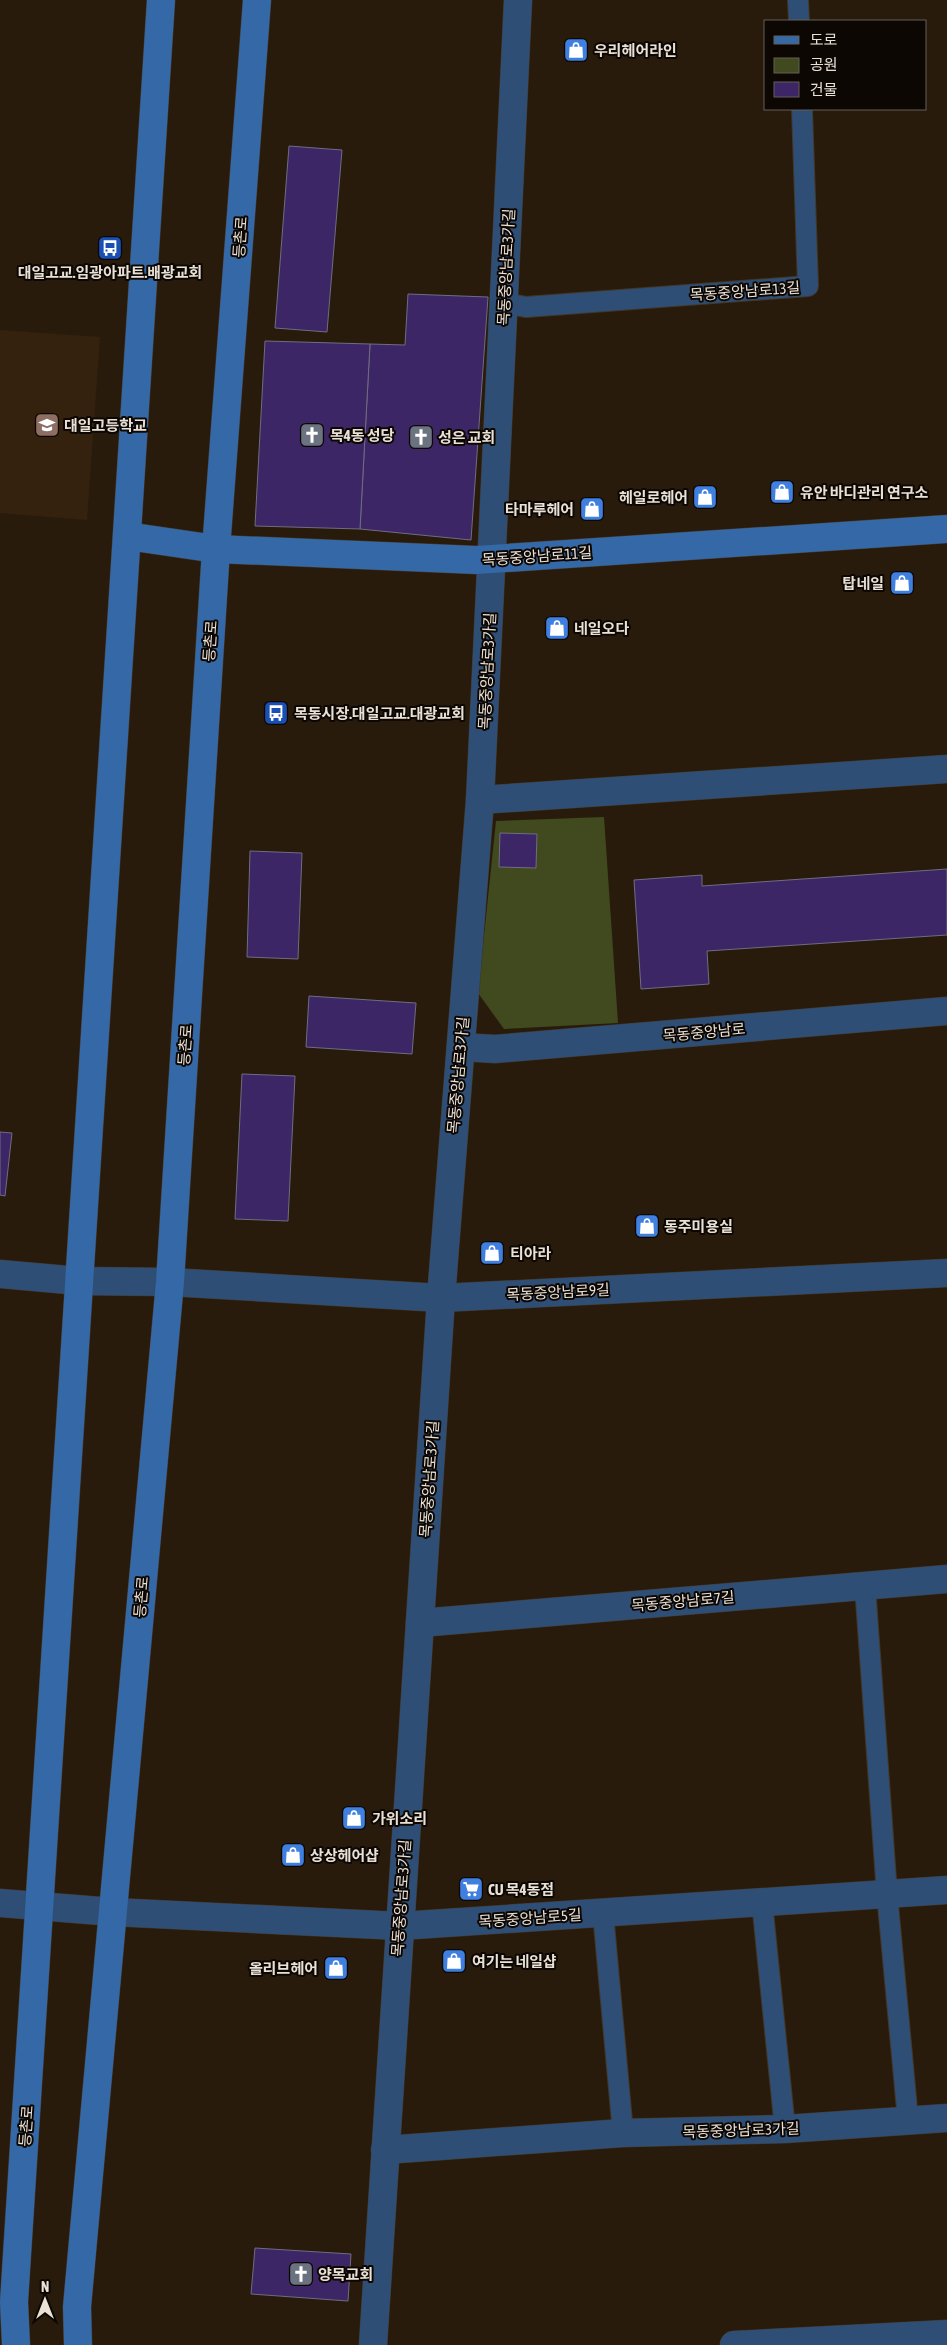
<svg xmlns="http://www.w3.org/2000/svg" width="947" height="2345" viewBox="0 0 947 2345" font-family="'Asap Condensed','Noto Sans KR',sans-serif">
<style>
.built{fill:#34220e}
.green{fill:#404a1e}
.building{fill:#3c2666;stroke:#716c81}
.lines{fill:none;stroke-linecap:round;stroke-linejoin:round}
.lane-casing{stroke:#433728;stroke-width:22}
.street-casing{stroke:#433728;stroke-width:29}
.secondary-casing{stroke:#433728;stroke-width:29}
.lane{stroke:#2f4e75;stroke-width:20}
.street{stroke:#2f4e75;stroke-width:28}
.secondary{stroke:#3568a6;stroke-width:28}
.labels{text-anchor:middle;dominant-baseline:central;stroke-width:4;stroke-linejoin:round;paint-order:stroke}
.poi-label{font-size:15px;font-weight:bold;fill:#e9e0d6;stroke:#0c0703;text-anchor:start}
.street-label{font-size:15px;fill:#e9e0d6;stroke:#0c0703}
</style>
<rect width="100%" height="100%" fill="#281b0c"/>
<!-- built -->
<polygon class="built" points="0,330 100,337 87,520 0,513"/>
<!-- green -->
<polygon class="green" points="604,817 618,1023 504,1029 478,993 496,821"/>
<!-- building -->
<g class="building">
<polygon points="289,146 342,150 327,332 275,328"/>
<polygon points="408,294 488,297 471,540 360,529 370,344 405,345"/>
<polygon points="265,341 370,344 360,529 255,526"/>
<polygon points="500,833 537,834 536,868 499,867"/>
<polygon points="250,851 302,853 298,959 247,957"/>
<polygon points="947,869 947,935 707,951 709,984 641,989 634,880 702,875 702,886"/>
<polygon points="309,996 416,1003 412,1054 306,1047"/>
<polygon points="242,1074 295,1076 288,1221 235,1219"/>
<polygon points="0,1132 12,1133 5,1196 0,1195"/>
<polygon points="255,2248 351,2254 348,2301 251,2294"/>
</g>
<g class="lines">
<defs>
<g id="lane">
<polyline points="798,0 799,21"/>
<polyline points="505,303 526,307 808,286 802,109"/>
<polyline points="865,1586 887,1894 908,2120"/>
<polyline points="762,1902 785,2129"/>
<polyline points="603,1913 623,2133"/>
</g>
<g id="street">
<polyline points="480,800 947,769"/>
<polyline points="461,1047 495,1049 947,1011"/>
<polyline points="0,1274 79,1281 170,1282 441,1298 947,1273"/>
<polyline points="420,1623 947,1579"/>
<polyline points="0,1903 113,1912 400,1926 947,1890"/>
<polyline points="385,2150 623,2133 785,2129 947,2118"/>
<polyline points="373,2345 441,1298 480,800 518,0"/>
<polyline points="734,2345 947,2334"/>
</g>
<g id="secondary">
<polyline points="127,536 216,549 476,560 947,529"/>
<polyline points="16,2345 14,2302 161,0"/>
<polyline points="78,2345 77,2307 170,1282 216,549 257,0"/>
</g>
</defs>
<!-- lane casing -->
<use href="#lane" class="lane-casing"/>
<!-- street casing -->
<use href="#street" class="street-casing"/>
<!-- secondary casing -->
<use href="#secondary" class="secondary-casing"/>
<!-- lane -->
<use href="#lane" class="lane"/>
<!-- street -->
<use href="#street" class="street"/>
<!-- secondary -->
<use href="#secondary" class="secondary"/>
</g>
<!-- icons -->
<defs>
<symbol id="shop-square" viewBox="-11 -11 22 22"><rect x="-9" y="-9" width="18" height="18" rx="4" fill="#3f7fe0" stroke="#0c0703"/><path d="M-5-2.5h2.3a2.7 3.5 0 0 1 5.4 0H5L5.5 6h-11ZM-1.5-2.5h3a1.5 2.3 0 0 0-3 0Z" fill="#fff"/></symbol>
<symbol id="bus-square" viewBox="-11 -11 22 22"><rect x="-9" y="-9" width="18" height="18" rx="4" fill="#1a4fb4" stroke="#0c0703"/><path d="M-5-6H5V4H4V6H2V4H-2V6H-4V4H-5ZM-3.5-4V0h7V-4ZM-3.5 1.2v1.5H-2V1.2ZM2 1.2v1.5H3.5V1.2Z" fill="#fff"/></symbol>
<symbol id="school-square" viewBox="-11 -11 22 22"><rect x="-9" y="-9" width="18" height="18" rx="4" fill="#8d6e63" stroke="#0c0703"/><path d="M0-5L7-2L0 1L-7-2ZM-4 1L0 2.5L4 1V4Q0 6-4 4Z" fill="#fff"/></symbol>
<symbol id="church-square" viewBox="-11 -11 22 22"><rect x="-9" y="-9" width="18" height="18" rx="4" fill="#6b7280" stroke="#0c0703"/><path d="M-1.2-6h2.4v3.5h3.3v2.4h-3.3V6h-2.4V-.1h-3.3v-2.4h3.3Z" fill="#fff"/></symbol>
<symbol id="supermarket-square" viewBox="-11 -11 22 22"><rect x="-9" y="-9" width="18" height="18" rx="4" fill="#3f7fe0" stroke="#0c0703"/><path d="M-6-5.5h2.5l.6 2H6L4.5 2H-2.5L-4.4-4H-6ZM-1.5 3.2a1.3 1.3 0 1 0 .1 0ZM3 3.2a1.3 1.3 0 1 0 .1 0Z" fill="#fff"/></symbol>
</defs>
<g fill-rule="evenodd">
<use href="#shop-square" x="562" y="36" width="28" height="28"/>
<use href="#bus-square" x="96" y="234" width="28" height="28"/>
<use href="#school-square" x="33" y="411" width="28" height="28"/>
<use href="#church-square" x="298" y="421" width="28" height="28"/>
<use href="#church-square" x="407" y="423" width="28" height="28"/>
<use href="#shop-square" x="768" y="478" width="28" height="28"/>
<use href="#shop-square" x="691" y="483" width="28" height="28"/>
<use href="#shop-square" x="578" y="495" width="28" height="28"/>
<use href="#shop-square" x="888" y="569" width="28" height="28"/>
<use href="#shop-square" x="543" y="614" width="28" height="28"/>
<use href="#bus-square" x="262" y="699" width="28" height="28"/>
<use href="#shop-square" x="633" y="1212" width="28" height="28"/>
<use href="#shop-square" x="478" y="1239" width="28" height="28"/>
<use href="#shop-square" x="340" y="1804" width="28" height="28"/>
<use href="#shop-square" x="279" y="1841" width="28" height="28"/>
<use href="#supermarket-square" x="457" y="1875" width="28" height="28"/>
<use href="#shop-square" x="440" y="1947" width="28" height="28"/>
<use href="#shop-square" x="322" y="1954" width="28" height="28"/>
<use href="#church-square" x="287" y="2260" width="28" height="28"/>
</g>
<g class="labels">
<!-- poi labels -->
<g class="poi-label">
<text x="594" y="50">우리헤어라인</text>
<text x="110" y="272" text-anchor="middle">대일고교.임광아파트.배광교회</text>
<text x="64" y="425">대일고등학교</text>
<text x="330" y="435">목4동 성당</text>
<text x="438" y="437">성은 교회</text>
<text x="800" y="492">유안 바디관리 연구소</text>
<text x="688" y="497" text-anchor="end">헤일로헤어</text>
<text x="574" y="509" text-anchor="end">타마루헤어</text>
<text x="884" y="583" text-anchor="end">탑네일</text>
<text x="574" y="628">네일오다</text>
<text x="294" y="713">목동시장.대일고교.대광교회</text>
<text x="664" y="1226">동주미용실</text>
<text x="510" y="1253">티아라</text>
<text x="372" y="1818">가위소리</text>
<text x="310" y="1855">상상헤어샵</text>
<text x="488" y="1889">CU 목4동점</text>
<text x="472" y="1961">여기는 네일샵</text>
<text x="318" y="1968" text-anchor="end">올리브헤어</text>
<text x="318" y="2274">양목교회</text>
</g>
<!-- street labels -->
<g class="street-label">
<text transform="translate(240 237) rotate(-86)">등촌로</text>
<text transform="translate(506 267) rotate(-87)">목동중앙남로3가길</text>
<text transform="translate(745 291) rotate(-4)">목동중앙남로13길</text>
<text transform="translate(537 556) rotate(-4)">목동중앙남로11길</text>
<text transform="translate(210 641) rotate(-86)">등촌로</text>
<text transform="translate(487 671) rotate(-87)">목동중앙남로3가길</text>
<text transform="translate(704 1032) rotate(-5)">목동중앙남로</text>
<text transform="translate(185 1045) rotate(-86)">등촌로</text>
<text transform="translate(458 1075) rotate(-85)">목동중앙남로3가길</text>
<text transform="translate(558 1292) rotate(-3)">목동중앙남로9길</text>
<text transform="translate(429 1479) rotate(-86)">목동중앙남로3가길</text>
<text transform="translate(141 1597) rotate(-85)">등촌로</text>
<text transform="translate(683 1601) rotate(-5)">목동중앙남로7길</text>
<text transform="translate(401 1898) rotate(-86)">목동중앙남로3가길</text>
<text transform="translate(530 1918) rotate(-4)">목동중앙남로5길</text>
<text transform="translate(26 2126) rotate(-86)">등촌로</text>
<text transform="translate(741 2130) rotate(-2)">목동중앙남로3가길</text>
</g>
</g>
<!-- legend -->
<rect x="764" y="20" width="162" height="90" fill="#0c0703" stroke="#645e57"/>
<rect x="774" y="36" width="25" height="8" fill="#3568a6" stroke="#645e57"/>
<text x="810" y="45" font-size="15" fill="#e9e0d6">도로</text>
<rect x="774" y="58" width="25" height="15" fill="#404a1e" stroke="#645e57"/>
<text x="810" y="70" font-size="15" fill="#e9e0d6">공원</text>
<rect x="774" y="82" width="25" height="15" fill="#3c2666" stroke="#645e57"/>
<text x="810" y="95" font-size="15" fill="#e9e0d6">건물</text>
<!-- north arrow -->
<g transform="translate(45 2300)" stroke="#0c0703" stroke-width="4" paint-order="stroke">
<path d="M0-4L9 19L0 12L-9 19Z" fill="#e9e0d6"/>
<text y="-8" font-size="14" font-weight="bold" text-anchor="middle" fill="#e9e0d6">N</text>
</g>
</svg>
